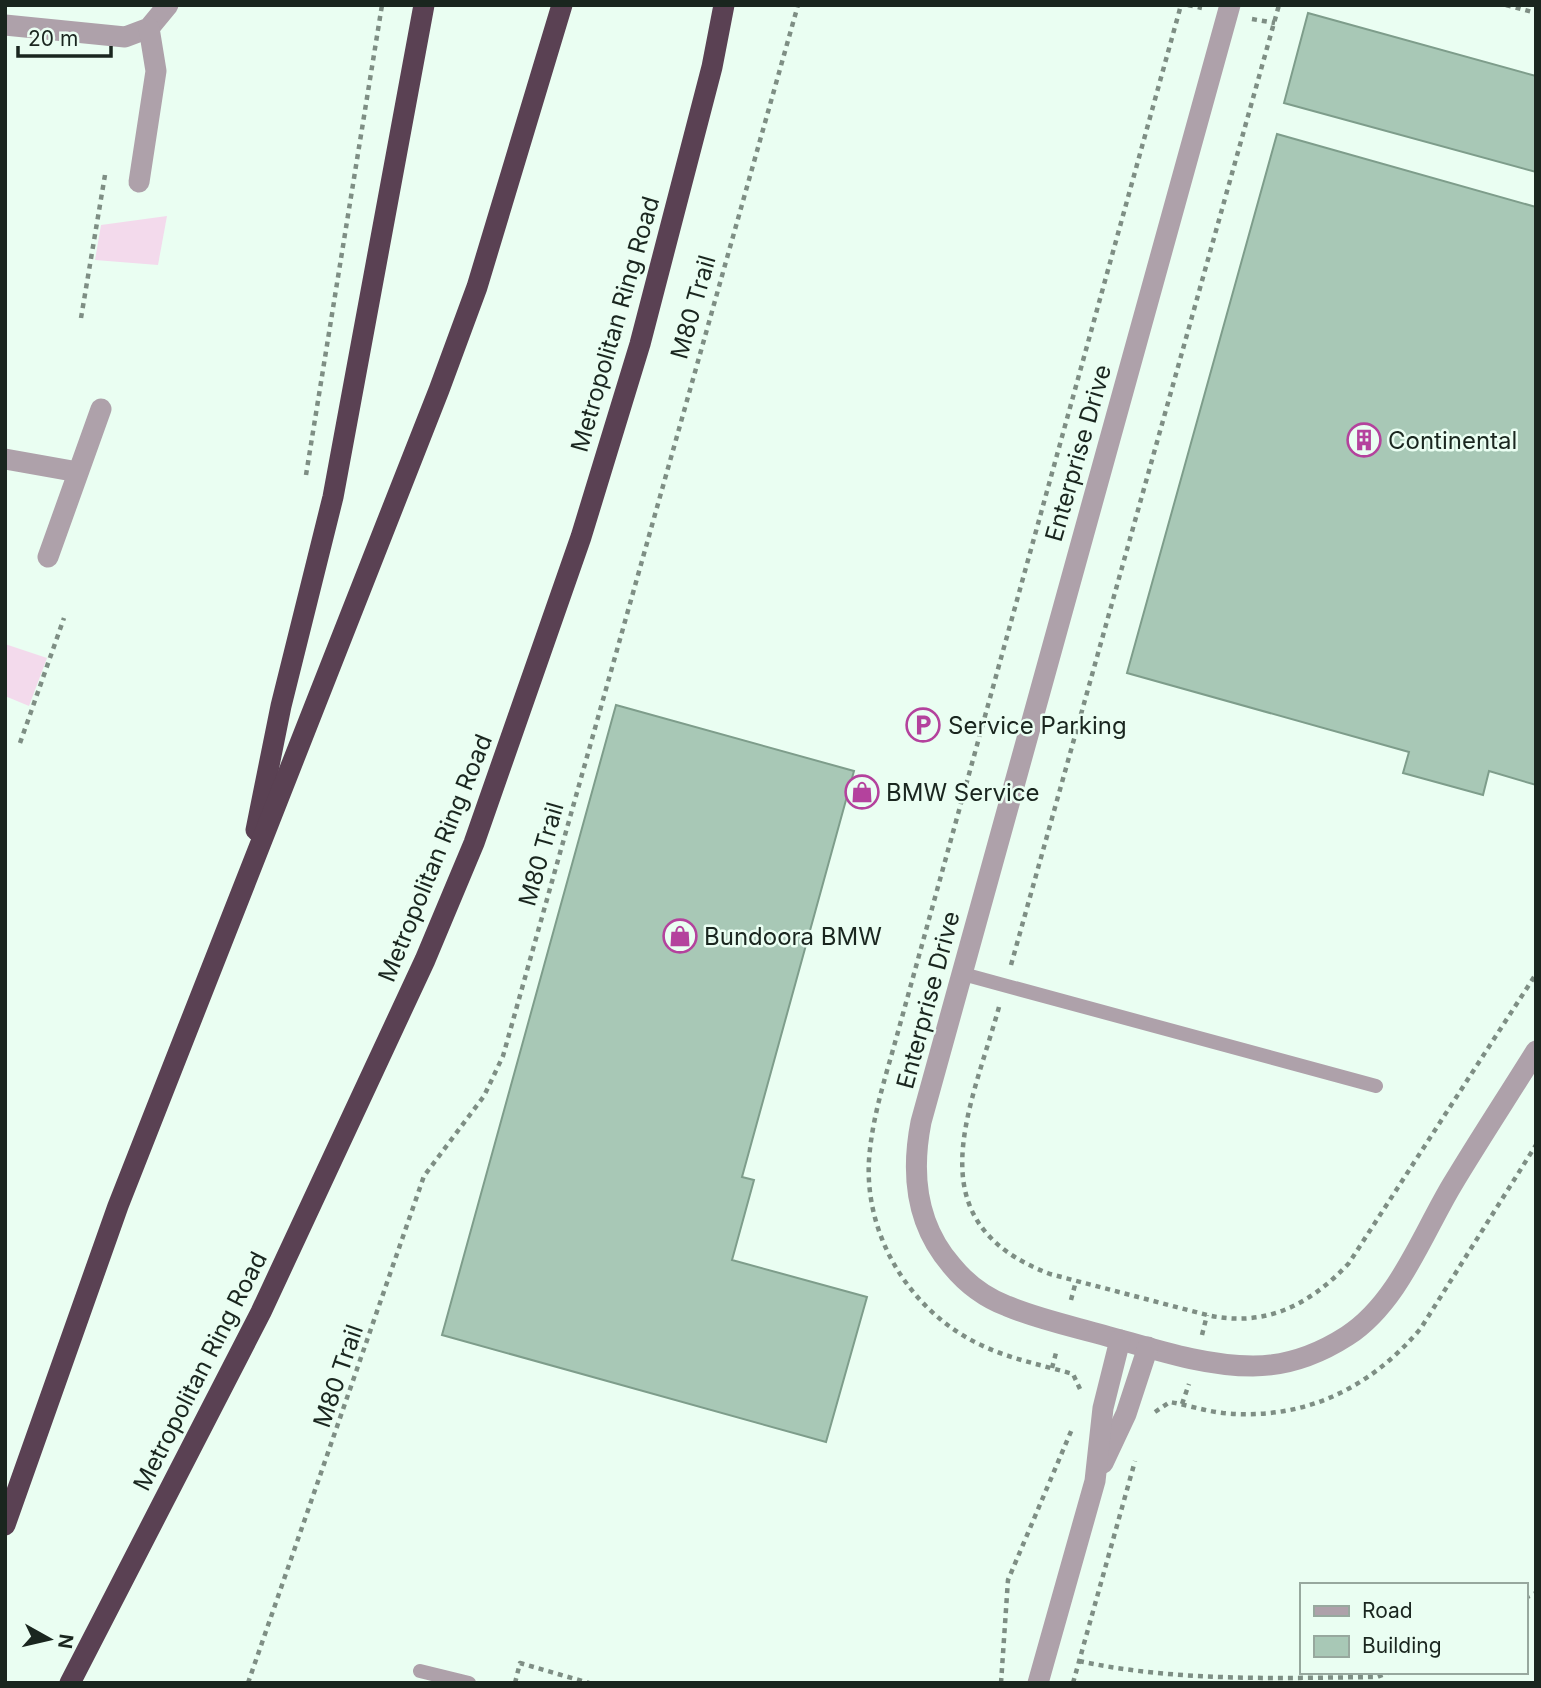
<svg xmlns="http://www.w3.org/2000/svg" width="1541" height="1688" viewBox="0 0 1541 1688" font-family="Inter,sans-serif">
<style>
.green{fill:#f3daec}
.building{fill:#a8c8b6;stroke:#7e9d8b;stroke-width:2}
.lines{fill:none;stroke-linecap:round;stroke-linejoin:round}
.path{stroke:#7e8e84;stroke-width:4.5;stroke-dasharray:5 5;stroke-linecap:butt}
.lane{stroke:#aea1aa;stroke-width:14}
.street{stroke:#aea1aa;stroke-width:21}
.highway{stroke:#5a4153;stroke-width:21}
.labels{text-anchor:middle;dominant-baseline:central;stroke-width:5;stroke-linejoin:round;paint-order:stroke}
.street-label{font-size:24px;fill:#1a261f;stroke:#eafef2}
.poi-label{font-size:24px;fill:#1a261f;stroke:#eafef2;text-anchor:start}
</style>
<rect width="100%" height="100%" fill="#eafef2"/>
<!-- green -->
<g class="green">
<polygon points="167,216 158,265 95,260 101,225"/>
<polygon points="5,644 47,658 29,706 5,696"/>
</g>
<!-- building -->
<g class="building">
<polygon points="1308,13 1536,76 1536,172 1284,103"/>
<polygon points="1277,134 1536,207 1536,785 1489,771 1483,795 1403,773 1409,752 1127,673"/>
<polygon points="616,705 854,771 742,1177 754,1180 732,1260 867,1297 826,1442 442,1335"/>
</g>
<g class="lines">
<!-- path -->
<g class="path">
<polyline points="1188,5 1202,8"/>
<polyline points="1506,5 1536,13"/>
<polyline points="1252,19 1275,23"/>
<polyline points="81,318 105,175"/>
<polyline points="306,475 382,5"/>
<polyline points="20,743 64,618"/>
<polyline points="1011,965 1279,5"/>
<path d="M999,1007C970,1112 913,1222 1050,1274L1207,1315C1265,1328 1310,1305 1349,1263L1536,974"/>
<polyline points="1071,1300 1076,1281"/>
<polyline points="1202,1335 1207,1315"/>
<polyline points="1052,1368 1057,1349"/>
<path d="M1080,1389L1073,1374C1042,1365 1010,1359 981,1345C908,1311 860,1230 870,1149C874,1112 886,1075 896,1039L1181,5"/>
<polyline points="1182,1404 1189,1384"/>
<path d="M1155,1412L1170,1402C1187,1405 1205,1411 1223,1413C1303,1421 1370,1389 1421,1328L1536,1145"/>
<polyline points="1525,1598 1536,1593"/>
<path d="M1079,1661C1176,1682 1278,1678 1377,1677L1390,1672"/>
<polyline points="248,1683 424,1176 484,1096 503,1056 798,5"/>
<polyline points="515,1683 520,1663 589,1683"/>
<polyline points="1001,1683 1008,1580 1072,1429"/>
<polyline points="1073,1683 1135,1461"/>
</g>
<!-- lane -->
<g class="lane">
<polyline points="963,974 1376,1086"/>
<polyline points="420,1671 469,1683"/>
</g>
<!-- street -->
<g class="street">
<path d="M1230,5L921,1122C911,1173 916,1225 952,1266C966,1283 986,1298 1007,1306C1038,1319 1071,1326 1103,1335C1151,1348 1202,1366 1253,1366C1286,1366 1319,1354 1347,1336C1398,1303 1422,1235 1452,1185C1479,1140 1508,1096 1536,1051"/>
<polyline points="5,25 125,37 149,28 168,5"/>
<polyline points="139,182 156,71 149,28"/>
<polyline points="5,459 78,472"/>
<polyline points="48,557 101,409"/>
<polyline points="1103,1463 1126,1414 1148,1347"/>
<polyline points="1038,1683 1095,1481 1103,1408 1120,1340"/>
</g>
<!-- highway -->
<g class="highway">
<polyline points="256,830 281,706 333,497 424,5"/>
<polyline points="5,1525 118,1206 439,390 477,287 562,5"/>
<polyline points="70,1683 261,1312 425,960 474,843 581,537 640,344 712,67 724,5"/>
</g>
</g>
<!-- icons -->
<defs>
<symbol id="building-ring" viewBox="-11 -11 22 22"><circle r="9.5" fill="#eafef2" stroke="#b4429d" stroke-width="1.5"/><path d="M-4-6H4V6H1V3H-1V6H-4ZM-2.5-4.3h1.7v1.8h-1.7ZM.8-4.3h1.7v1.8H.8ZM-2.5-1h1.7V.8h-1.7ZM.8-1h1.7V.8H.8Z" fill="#b4429d"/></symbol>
<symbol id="parking-ring" viewBox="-11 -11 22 22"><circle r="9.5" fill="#eafef2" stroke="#b4429d" stroke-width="1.5"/><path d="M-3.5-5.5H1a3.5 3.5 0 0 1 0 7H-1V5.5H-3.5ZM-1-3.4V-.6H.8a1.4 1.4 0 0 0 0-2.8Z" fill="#b4429d"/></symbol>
<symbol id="shop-ring" viewBox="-11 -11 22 22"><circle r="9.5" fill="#eafef2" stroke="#b4429d" stroke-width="1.5"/><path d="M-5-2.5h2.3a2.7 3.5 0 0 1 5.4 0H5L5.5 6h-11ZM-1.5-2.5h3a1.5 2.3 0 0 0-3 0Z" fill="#b4429d"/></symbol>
</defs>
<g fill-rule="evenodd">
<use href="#building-ring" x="1345" y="421" width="38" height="38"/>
<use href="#parking-ring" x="904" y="706" width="38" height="38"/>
<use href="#shop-ring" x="843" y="773" width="38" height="38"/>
<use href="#shop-ring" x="661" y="917" width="38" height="38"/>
</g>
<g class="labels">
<!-- street labels -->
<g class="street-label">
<text transform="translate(693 307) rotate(-74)">M80 Trail</text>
<text transform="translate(615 324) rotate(-74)">Metropolitan Ring Road</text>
<text transform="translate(1078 453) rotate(-74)">Enterprise Drive</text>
<text transform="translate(541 854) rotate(-74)">M80 Trail</text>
<text transform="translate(435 858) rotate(-68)">Metropolitan Ring Road</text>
<text transform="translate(928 1000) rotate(-75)">Enterprise Drive</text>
<text transform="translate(200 1371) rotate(-63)">Metropolitan Ring Road</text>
<text transform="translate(338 1376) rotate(-71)">M80 Trail</text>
</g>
<!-- poi labels -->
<g class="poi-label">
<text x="1388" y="440">Continental</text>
<text x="948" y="725">Service Parking</text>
<text x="886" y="792">BMW Service</text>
<text x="704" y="936">Bundoora BMW</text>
</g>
</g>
<!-- border -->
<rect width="1541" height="1688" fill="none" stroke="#1a261f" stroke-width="14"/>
<!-- legend -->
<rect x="1300" y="1583" width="228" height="91" fill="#eafef2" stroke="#97a89e" stroke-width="2"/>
<rect x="1314" y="1606" width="35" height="10" fill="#aea1aa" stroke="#97a89e" stroke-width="2"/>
<text x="1362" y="1618" font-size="21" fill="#1a261f">Road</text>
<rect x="1314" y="1636" width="35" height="21" fill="#a8c8b6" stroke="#97a89e" stroke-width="2"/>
<text x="1362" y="1653" font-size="21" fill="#1a261f">Building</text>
<!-- north arrow -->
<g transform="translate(49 1639) rotate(98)" stroke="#eafef2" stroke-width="5" paint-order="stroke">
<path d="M0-5L12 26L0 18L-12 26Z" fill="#1a261f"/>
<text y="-10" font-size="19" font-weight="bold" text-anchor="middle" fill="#1a261f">N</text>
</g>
<!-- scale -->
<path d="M18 46v10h93v-10" fill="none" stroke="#1a261f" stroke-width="3.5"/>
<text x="28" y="46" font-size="21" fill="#1a261f" stroke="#eafef2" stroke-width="5" paint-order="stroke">20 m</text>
</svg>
